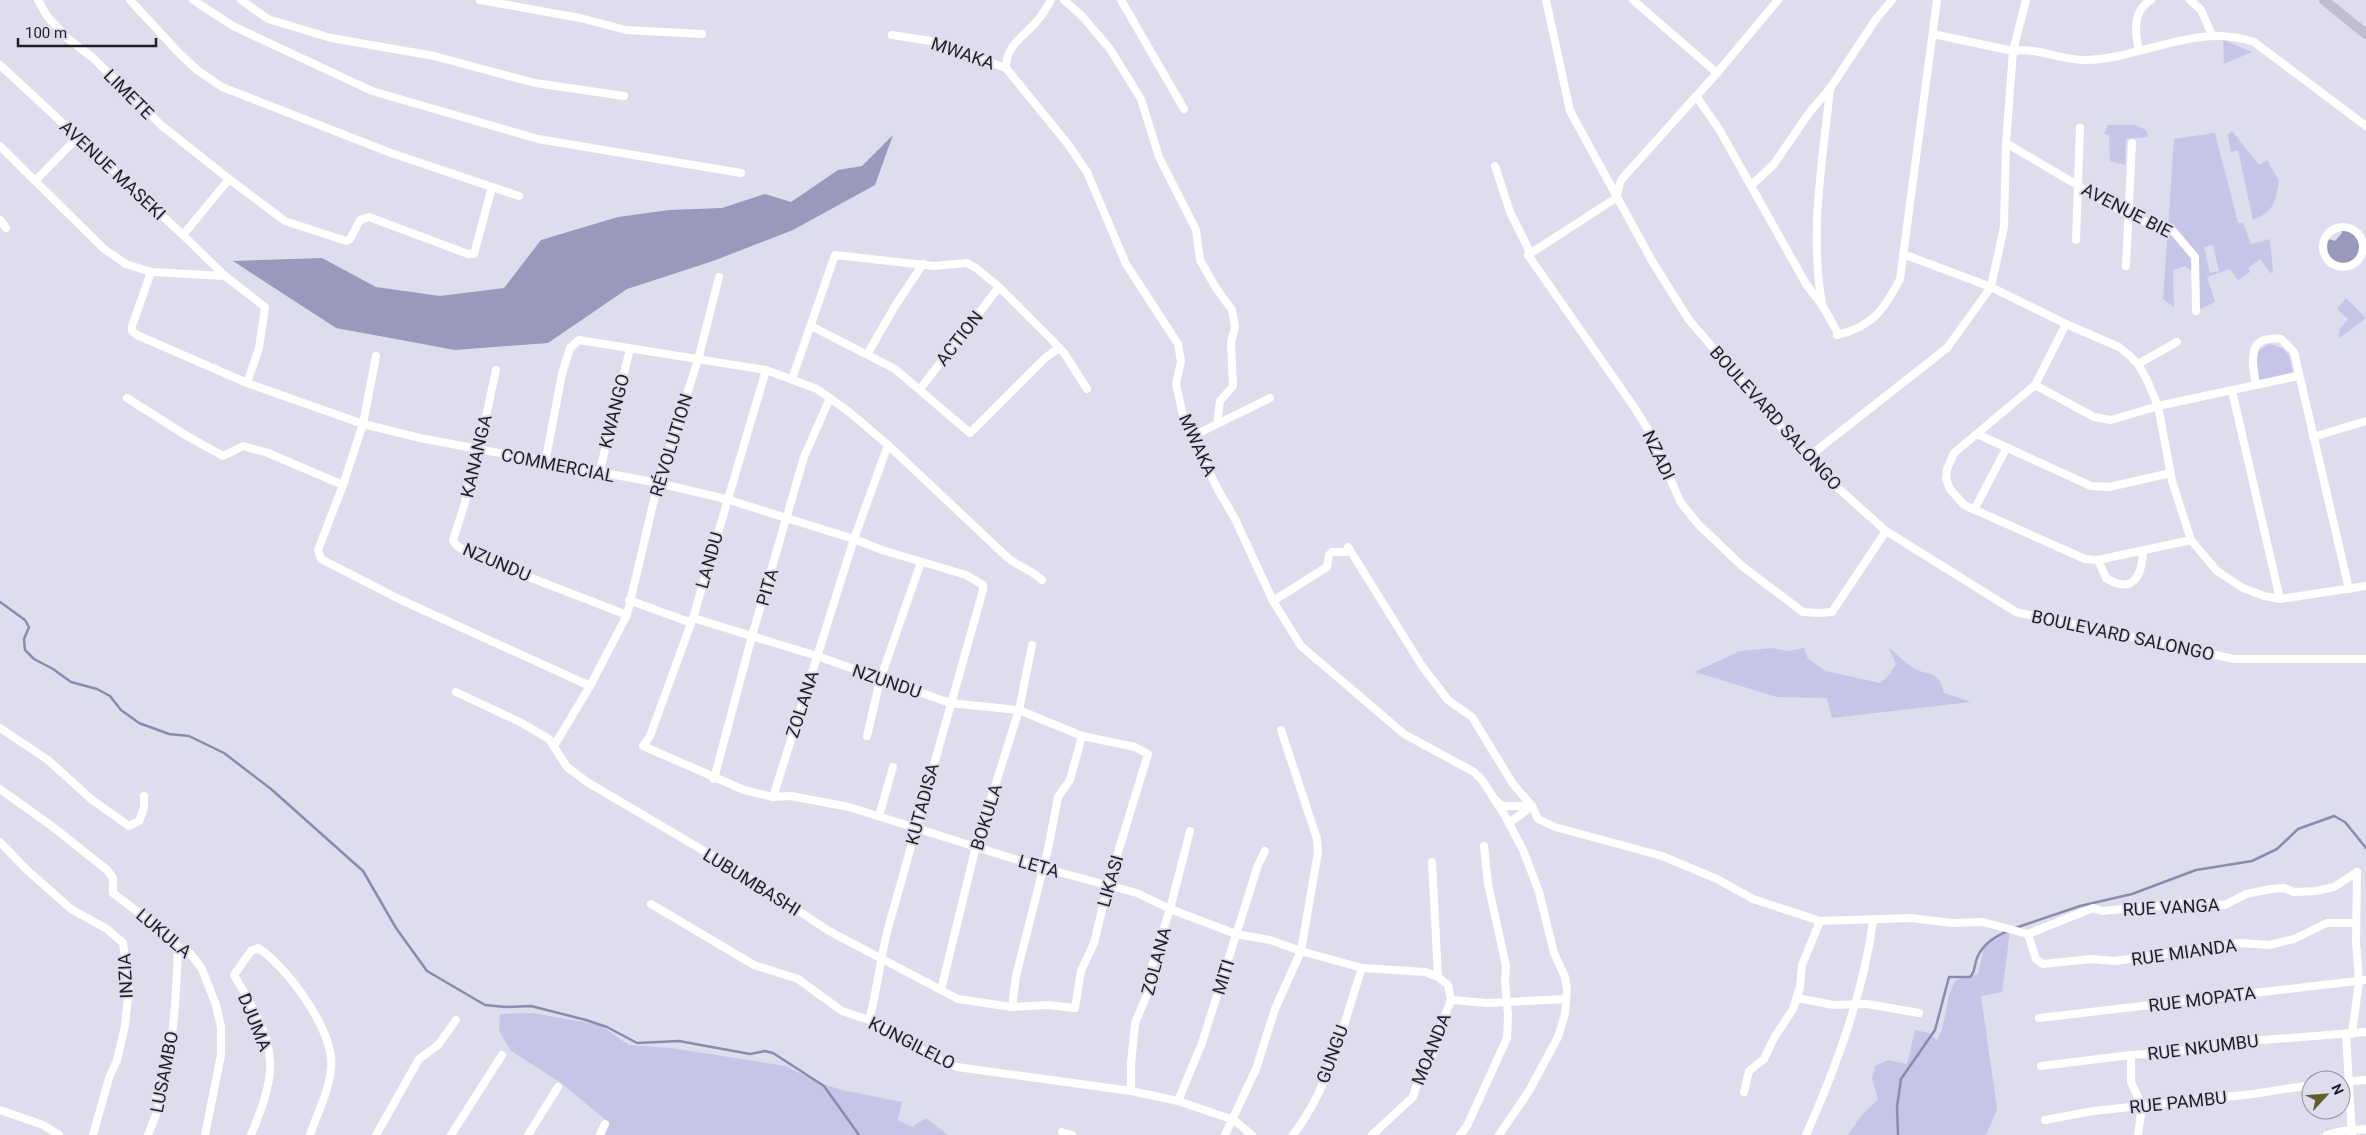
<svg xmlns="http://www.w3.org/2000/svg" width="2366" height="1135" viewBox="0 0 2366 1135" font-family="Roboto,sans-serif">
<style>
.green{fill:#c5c5e8;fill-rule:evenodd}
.forest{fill:#9999be}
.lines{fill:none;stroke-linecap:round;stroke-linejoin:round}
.stream{stroke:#8b8aaf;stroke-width:2.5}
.street{stroke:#fff;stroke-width:8}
.secondary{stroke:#bfbed0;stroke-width:10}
.labels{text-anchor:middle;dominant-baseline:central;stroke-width:4;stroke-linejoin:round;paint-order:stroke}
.street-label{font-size:18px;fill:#1f1f25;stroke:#dde}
</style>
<rect width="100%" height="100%" fill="#dde"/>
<!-- green -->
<g class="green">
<polygon points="2223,40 2252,52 2224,64"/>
<polygon points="2108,125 2135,125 2146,130 2148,137 2126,139 2125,165 2110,161 2109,135 2104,134"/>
<path d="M2232,131L2259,165L2267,160L2279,181C2275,203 2274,211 2253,220L2238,150L2231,152L2228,135Z"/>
<path d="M2215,133L2238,223H2243L2251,244L2270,239L2273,272L2270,273L2260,259L2248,268L2250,272L2238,280L2230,269L2207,277L2215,302L2200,309L2199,277L2185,266L2173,270L2174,307L2163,299L2174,139ZM2213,245L2219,271L2210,273L2204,247Z"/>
<polygon points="2346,298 2366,318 2338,339 2340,329 2348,319 2337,309"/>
<path d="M2269,344C2289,348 2289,354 2293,372L2259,380L2256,361L2259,350Z"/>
<path d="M1772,648L1788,651L1804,648L1808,659L1826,671L1880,683L1889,675L1896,664L1889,648C1897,654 1904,662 1912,667C1929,678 1938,668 1944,693L1971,702L1832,718L1827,698L1777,697L1695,672L1740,651Z"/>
<path d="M2010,931L2002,992L1981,996L1997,1109L1986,1135H1848L1861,1116L1878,1099L1872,1079L1875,1066L1888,1060L1907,1064L1915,1030L1929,1033L1937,1040C1948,1021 1944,999 1956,980L1978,974L1984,947Z"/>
<polygon points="533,1013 600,1025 629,1045 671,1048 786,1066 819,1083 842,1090 902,1102 898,1120 912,1127 926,1118 948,1135 602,1135 608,1122 560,1082 511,1051 499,1031 500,1014"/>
</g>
<!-- forest -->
<g class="forest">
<polygon points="893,135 875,185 793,230 713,261 627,289 548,343 455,350 336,328 233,261 322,258 376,287 440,296 504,288 541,240 618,217 669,210 722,208 765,194 791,202 838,170 862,166"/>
<path d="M2344,227C2360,231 2366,246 2357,261C2342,265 2329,263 2323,247L2324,240L2329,239L2335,241L2342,233L2341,228Z"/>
</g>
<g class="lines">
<!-- stream -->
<g class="stream">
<polyline points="0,602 25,620 29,627 24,639 25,650 34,659 53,669 71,682 97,689 110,696 121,710 139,723 169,734 189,736 224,753 271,789 363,871 396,928 427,971 485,1005 505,1007 531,1006 586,1020 607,1027 637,1043 679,1041 750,1054 765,1051 773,1053 824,1086 859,1135"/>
<polyline points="2015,928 2080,906 2132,894 2196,870 2252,861 2277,849 2298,829 2334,816 2345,822 2366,848"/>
<path d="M1898,1135L1897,1107L1901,1079L1935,1030L1949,977H1970C1976,971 1974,965 1977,958C1982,945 1996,936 2008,931"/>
</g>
<!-- street -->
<g class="street">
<polyline points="38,0 47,16 67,38 92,57 161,125 229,179 285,221 346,241 350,239 360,220 369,217 468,254 474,254 492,187"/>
<polyline points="130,0 178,52 197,70 222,87 391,153 519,196"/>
<polyline points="193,0 233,26 372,91 538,139 741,173"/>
<polyline points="241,0 268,19 331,38 434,56 535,83 624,96"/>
<polyline points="480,0 580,18 626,30 702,34"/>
<polyline points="1064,0 1082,16 1110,49 1141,99 1159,157 1196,230 1200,260 1216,288 1232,310 1235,327 1231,342 1233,386 1220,401 1217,424"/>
<polyline points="1121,0 1184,109"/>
<polyline points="1546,0 1570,111 1652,261 1689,320 1820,472 1886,531 2016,612 2234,659 2366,659"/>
<polyline points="1633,0 1717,73"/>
<polyline points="1778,0 1717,73 1621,180 1616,198 1528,255 1634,407 1649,431 1681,503 1698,524 1742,566 1803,612 1819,613 1832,612 1886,531"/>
<polyline points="2190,0 2201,10 2212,35"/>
<path d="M1933,34L2013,51C2037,47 2060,60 2085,60C2143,59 2195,22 2254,42L2366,126"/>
<polyline points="892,35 931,41 1006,68 1067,143 1087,172 1126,264 1178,344 1181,361 1176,384 1184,420 1217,488 1235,519 1273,601 1301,646 1404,734 1474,772 1482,780 1504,814 1523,850 1539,892 1554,953 1565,977 1567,989 1565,1014 1558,1037 1529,1091 1499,1135"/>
<path d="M2139,51C2135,32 2132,11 2151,0"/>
<polyline points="0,65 183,235 225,276 265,307 259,348 247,383"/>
<path d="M1006,68C1006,44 1024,37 1038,20C1043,14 1047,7 1051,0"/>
<path d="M1696,96L1719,129L1806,284L1822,305L1838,333L1837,335C1872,327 1884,310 1900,279L1937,0"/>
<polyline points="2006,143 2128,215 2174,232 2195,257 2196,311"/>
<polyline points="0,146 104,249 126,264 151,272 225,276"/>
<polyline points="1495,166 1510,212 1529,250 1528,255"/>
<polyline points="35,181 77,138"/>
<polyline points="1752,185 1774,164 1809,113 1831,87 1876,19 1892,0"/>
<polyline points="0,220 6,228"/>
<circle cx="2343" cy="247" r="20"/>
<polyline points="183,235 229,179"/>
<polyline points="2076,240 2080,128"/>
<polyline points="1903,254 1991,287 2066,324 2119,347 2129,355 2138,364 2147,380 2158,406 2172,481 2191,540 2217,571 2243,588 2264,596 2280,599 2366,586"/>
<polyline points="2126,266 2132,143"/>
<path d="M151,272L132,326V331L137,335L247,383L363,424L420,438L658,483L726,499L854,539L882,550L966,575L983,585V590L889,925C880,957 878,988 869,1020"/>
<path d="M1822,303C1809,232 1823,160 1830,88"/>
<polyline points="2066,324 2035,385 1954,453 1947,469 1946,479 1950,489 1964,505 2085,559 2098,560 2191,540"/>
<polyline points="811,326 895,369 970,433 1045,358 1059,348"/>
<polyline points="868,353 895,306 923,264"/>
<polyline points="376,356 363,424 343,485 318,550 321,559 399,599 590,686"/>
<polyline points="2138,364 2177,342"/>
<polyline points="496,370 479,449 464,506 453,540 456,545 472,555 627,615"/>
<polyline points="766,370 693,618 650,736 643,746 744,790 773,797 791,796 849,807 1043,868 1137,893 1170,909 1236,934 1270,940 1301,951 1362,968 1425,972 1438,977"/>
<polyline points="792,379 835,255 934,266 967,263 976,268 999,287 1050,338 1064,353 1087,389"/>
<polyline points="2035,385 2094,417 2111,420 2158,406 2298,376"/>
<path d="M2256,385C2252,361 2246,335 2281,339L2294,352L2349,589"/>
<polyline points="920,389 999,287"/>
<polyline points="2232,391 2280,599"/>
<polyline points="127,398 187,436 223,456 243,446 268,453 343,485"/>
<polyline points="1977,434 2091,486 2109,487 2171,473"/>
<polyline points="1193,436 1270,398"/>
<polyline points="2313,437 2366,421"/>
<polyline points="1807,458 1947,348 1991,287 2004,227 2006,143 2013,51 2026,0"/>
<path d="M545,463L562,374L570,348L579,340L766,370L817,389L848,411L888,445L1008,558C1019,567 1032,570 1042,580"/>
<polyline points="599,474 630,349"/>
<polyline points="1974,510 2007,447"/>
<path d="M2098,560L2106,578C2133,595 2142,576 2143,551"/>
<polyline points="1273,601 1327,567 1329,555 1332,552 1346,552 1348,547 1422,666 1448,700 1472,717 1513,784 1532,806 1538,819 1555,827 1662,856 1717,879 1753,899 1820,921 1911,918 1952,923 1983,922 2028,934 2093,908 2102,911 2113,910 2195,902 2225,905 2246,894 2271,889 2284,888 2294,892 2316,891 2334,887 2357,872"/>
<polyline points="456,692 520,722 549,739 567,767 587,782 738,871 829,931 941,990 958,999 1012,1007 1048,1005 1075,1008 1081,971 1094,943 1108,885 1148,754 1135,747 1082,736 1019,710 950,703 817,656 693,618 689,622 629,600"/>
<polyline points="0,728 48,760 91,799 129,826 139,821 144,808 144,796"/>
<polyline points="867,736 880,680 921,562"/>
<polyline points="554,746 590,686 627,615 658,483 698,360 719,277"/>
<polyline points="714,779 752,636 804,457 830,398"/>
<polyline points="0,789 53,827 107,870 113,878 113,893 173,939 178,947 190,953 202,969 216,1005 221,1027 221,1055 205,1135"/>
<polyline points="773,797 854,539 888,445"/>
<polyline points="1496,800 1502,806 1532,806"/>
<polyline points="879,816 893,767"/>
<polyline points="1509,823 1532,806"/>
<polyline points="0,842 27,870 71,909 107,929 123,943 129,987 125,1026 117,1060 109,1078 93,1135"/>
<polyline points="651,904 754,965 798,979 842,1011 869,1020 941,1061 957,1067 1131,1091 1178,1101 1234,1120 1252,1135"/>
<polyline points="2028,934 2036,959 2043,964 2091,959 2115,961 2241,943 2269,945 2294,939 2327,923 2356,923"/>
<polyline points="941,990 976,846 1019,710 1032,645"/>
<polyline points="1797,998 1834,1005 1867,1004 1919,1013"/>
<polyline points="1451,1000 1487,1003 1566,999"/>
<polyline points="1012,1007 1016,976 1048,849 1058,797 1070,780 1082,736"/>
<polyline points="2039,1018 2366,980"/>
<polyline points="2352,1034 2359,981 2356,943 2357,872"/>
<polyline points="2346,1035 2352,1135"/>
<polyline points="2131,1055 2131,1082 2142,1106 2138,1135"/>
<polyline points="2041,1066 2131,1055 2165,1053 2237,1042 2366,1032"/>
<polyline points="2341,1082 2366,1080"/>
<polyline points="1131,1091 1131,1064 1135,1023 1146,997 1152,966 1170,909 1190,831"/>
<polyline points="1744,1092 1749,1071 1764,1059 1774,1038 1793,1009 1800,987 1802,965 1820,921"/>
<polyline points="1178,1101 1202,1043 1258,865 1265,851"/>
<polyline points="0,1110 43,1125 59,1135"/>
<polyline points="2045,1120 2093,1111 2253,1094 2311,1085"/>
<polyline points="1062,1132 1072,1135"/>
<path d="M148,1135L159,1107L156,1096C175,1049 176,997 178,947"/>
<path d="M251,1135C260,1113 272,1084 270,1060C268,1030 249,1001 234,975L251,951L258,948C287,966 336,1033 331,1069C329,1091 317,1114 310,1135"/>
<polyline points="376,1135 419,1059 438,1045 456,1020"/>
<polyline points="451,1135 502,1055"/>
<polyline points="528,1135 558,1087"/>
<polyline points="600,1135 605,1124"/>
<polyline points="1225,1135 1256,1069 1275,1009 1301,951 1318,852 1317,839 1281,730"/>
<path d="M1293,1135C1330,1088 1343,1024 1362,968"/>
<polyline points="1372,1135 1413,1097 1416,1087 1432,1057 1439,1031 1451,1000 1448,985 1438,977 1432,862"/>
<polyline points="1460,1135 1467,1126 1507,1038 1508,1015 1505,981 1506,966 1488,884 1484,846"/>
<path d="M1806,1135C1835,1070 1864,992 1873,921"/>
<polyline points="2327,1135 2343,1131 2366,1129"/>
</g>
<!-- secondary -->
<polyline class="secondary" points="2324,0 2366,34"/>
</g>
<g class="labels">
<!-- street labels -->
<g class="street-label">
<text transform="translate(963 53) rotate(19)">MWAKA</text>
<text transform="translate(129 94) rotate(45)">LIMETE</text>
<text transform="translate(113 170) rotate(43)">AVENUE MASEKI</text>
<text transform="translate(2127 210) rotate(27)">AVENUE BIE</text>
<text transform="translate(959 338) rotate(-52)">ACTION</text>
<text transform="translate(614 411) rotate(-76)">KWANGO</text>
<text transform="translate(1776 418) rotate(48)">BOULEVARD SALONGO</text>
<text transform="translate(671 445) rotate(-73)">RÉVOLUTION</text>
<text transform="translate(1198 445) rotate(66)">MWAKA</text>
<text transform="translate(1659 455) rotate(65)">NZADI</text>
<text transform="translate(476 456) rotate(-77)">KANANGA</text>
<text transform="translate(558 465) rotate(11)">COMMERCIAL</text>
<text transform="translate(709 560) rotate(-74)">LANDU</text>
<text transform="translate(497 562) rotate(23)">NZUNDU</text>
<text transform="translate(767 587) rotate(-74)">PITA</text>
<text transform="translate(2123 635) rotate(12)">BOULEVARD SALONGO</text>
<text transform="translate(887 681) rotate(19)">NZUNDU</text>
<text transform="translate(802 704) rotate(-72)">ZOLANA</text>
<text transform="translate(922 804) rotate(-75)">KUTADISA</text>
<text transform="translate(986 817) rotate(-73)">BOKULA</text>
<text transform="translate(1039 866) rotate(16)">LETA</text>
<text transform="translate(1110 881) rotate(-74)">LIKASI</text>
<text transform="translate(752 882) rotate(32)">LUBUMBASHI</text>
<text transform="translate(2171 907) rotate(-3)">RUE VANGA</text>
<text transform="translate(164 933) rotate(40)">LUKULA</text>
<text transform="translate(2184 952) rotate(-8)">RUE MIANDA</text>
<text transform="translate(1156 961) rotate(-75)">ZOLANA</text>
<text transform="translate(125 976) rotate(-93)">INZIA</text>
<text transform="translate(1223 977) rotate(-73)">MITI</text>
<text transform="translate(2202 999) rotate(-7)">RUE MOPATA</text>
<text transform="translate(255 1022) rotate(68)">DJUMA</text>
<text transform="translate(912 1043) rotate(27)">KUNGILELO</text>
<text transform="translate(2203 1047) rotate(-7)">RUE NKUMBU</text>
<text transform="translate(1431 1049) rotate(-68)">MOANDA</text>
<text transform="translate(1332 1054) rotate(-70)">GUNGU</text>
<text transform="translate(164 1072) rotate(-79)">LUSAMBO</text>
<text transform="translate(2178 1102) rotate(-6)">RUE PAMBU</text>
</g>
</g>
<!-- north arrow -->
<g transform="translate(2326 1095) rotate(64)"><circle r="24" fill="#ddddee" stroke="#91919e"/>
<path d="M0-4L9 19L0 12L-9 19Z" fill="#615e2b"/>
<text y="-8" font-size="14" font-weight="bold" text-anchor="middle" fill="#1f1f25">N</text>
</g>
<!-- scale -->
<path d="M18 38v8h138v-8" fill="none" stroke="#1f1f25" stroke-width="2.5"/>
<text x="25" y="38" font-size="15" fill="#1f1f25" stroke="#ddddee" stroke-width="4" paint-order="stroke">100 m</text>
</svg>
